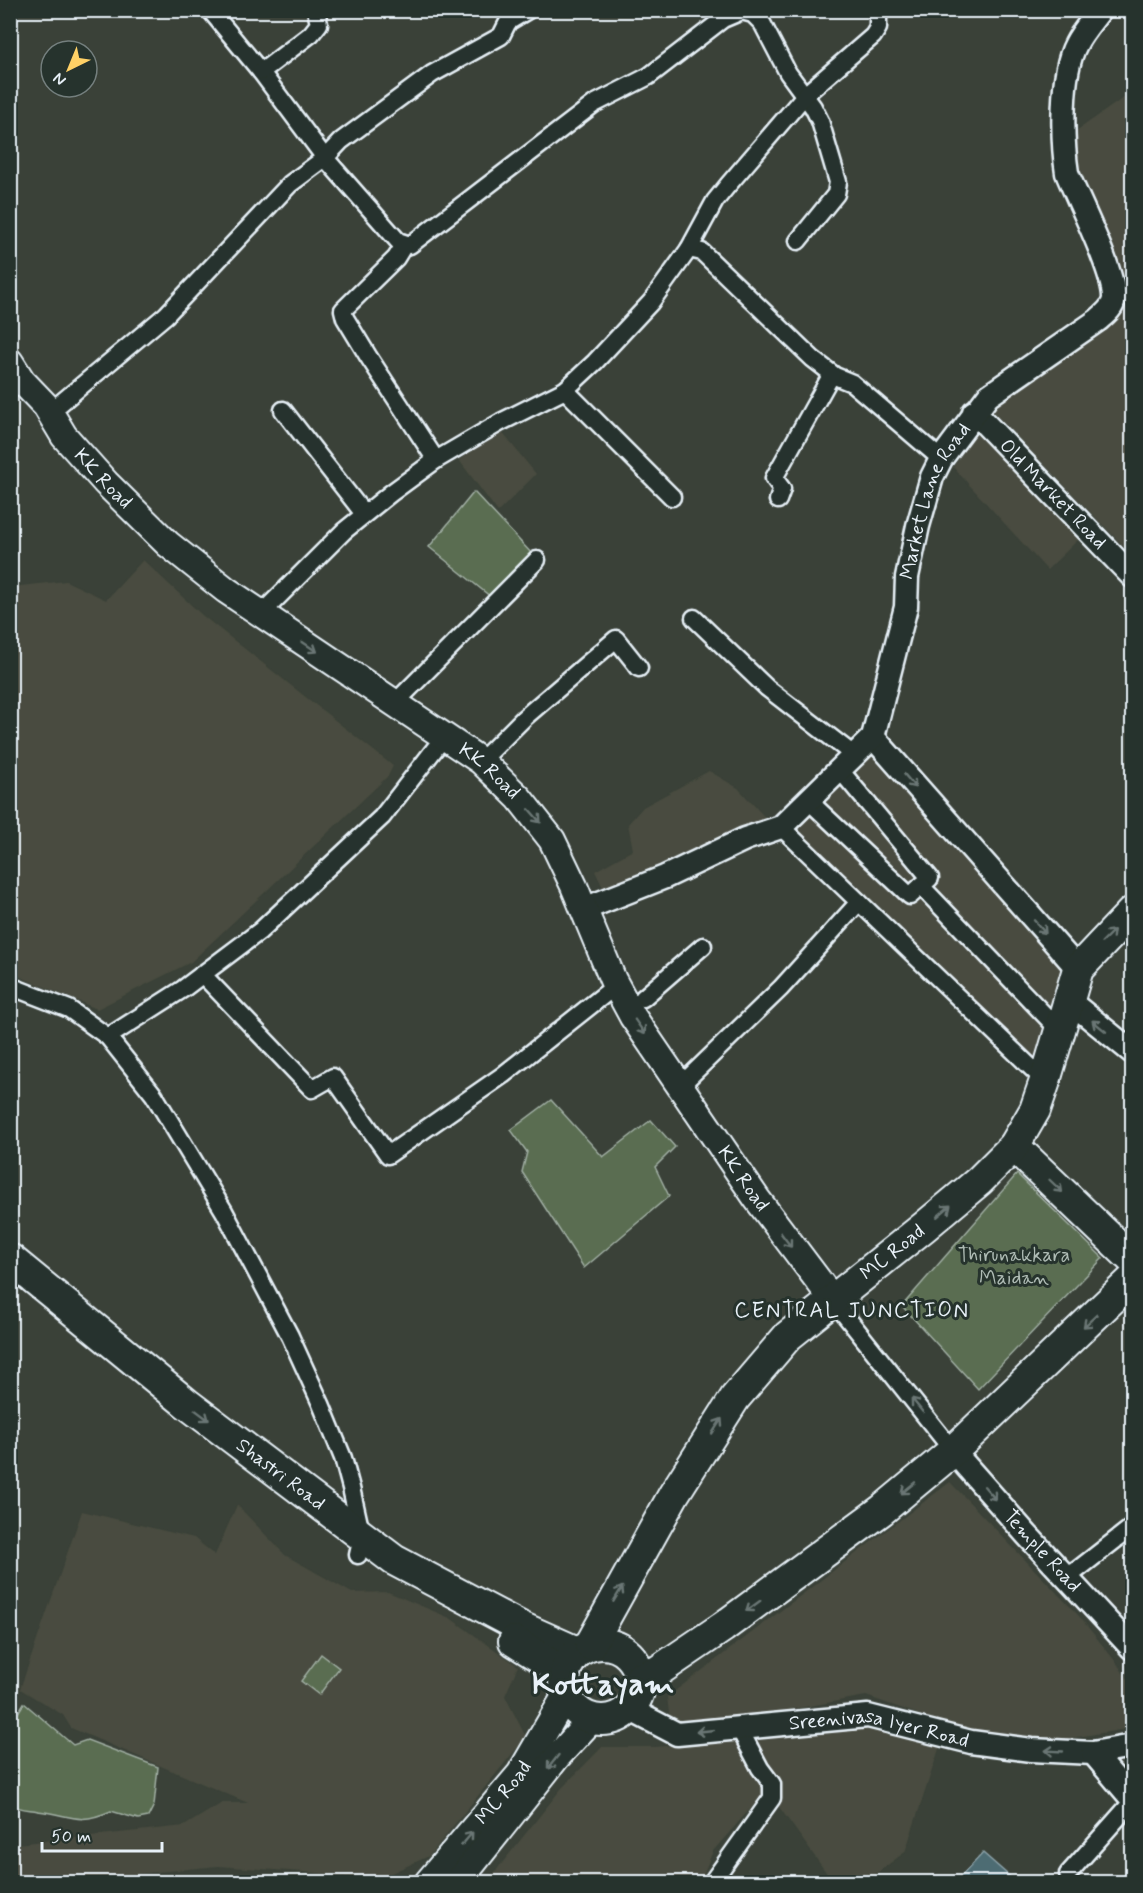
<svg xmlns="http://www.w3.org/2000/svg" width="1143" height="1893" viewBox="0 0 1143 1893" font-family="Mynerve,sans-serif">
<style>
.built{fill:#484b3f}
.green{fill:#5a6d51;stroke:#a1afa4;stroke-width:1.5}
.water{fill:#4d6c73;stroke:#8ba1a8;stroke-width:1.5}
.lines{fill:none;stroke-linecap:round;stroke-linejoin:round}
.street-casing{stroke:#e8f1f8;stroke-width:21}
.secondary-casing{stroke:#e8f1f8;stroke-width:27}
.primary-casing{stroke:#e8f1f8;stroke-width:30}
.highway-casing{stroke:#e8f1f8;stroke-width:34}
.street{stroke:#26332d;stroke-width:16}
.secondary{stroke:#26332d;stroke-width:22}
.primary{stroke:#26332d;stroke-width:26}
.highway{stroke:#26332d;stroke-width:30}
.oneway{stroke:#6a7674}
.labels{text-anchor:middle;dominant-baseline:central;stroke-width:6;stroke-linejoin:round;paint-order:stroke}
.street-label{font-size:20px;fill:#e8f1f8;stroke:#26332d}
.park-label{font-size:20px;fill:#afbcb5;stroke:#26332d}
.quarter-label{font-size:22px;letter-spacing:1.5px;fill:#e8f1f8;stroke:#26332d}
.town-label{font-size:32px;font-weight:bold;fill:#e8f1f8;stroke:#26332d}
</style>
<rect width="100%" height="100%" fill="#3a4138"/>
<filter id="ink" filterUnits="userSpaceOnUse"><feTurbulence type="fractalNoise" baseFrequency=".0167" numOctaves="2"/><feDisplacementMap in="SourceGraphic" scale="12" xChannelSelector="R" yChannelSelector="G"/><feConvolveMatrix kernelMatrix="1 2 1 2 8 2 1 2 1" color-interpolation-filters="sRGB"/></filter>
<g filter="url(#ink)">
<!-- built -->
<g class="built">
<polygon points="1132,92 1132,555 991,410 1120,317 1130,296 1077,162 1076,131"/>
<polygon points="501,431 536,474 498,512 459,460"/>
<polygon points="976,432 1081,537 1047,570 953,467"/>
<polygon points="143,560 203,616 393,766 388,776 191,962 97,1009 11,973 11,587 66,581 106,600"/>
<polygon points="869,753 876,757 1066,964 1039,1069 789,830"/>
<polygon points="709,771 738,788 771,824 606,894 595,871 633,850 628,824 643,807"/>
<polygon points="950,1482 1079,1616 1116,1662 1132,1686 1132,1721 1126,1729 1041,1743 978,1735 866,1696 687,1728 670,1721 667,1697"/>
<polygon points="237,1505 285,1555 352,1593 388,1592 450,1618 518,1666 505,1696 526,1737 429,1856 376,1880 317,1873 218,1866 88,1879 79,1882 11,1882 10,1848 16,1844 184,1826 222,1803 248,1803 71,1728 63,1715 20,1689 82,1511 194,1538 215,1555"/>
<polygon points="882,1728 940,1746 905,1852 865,1882 833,1882 767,1790 713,1851 700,1882 487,1882 561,1789 602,1747 655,1747"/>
</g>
<!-- green -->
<g class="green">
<polygon points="474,492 533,555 491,597 429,547"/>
<polygon points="551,1100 603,1157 651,1120 675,1147 655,1167 669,1196 584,1268 522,1172 527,1152 511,1130"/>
<polygon points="1017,1174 1103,1258 978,1389 902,1306"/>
<polygon points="321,1654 339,1668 319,1695 301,1681"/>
<path d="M24,1703L73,1745L87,1740L158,1767L154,1805L148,1817L138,1819L111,1811C76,1826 72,1815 38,1811C27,1809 20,1810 11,1804V1724Z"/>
</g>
<!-- water -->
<polygon class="water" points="983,1853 1016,1882 956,1882"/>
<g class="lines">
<defs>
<g id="street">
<polyline points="210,10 261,72 325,158 398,241 410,245 594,104 649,76 723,19 742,11 753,14 762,23 788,73 813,107 820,121 838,182 836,194 798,241"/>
<polyline points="261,72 311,34 319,24 316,10"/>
<polyline points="404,245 396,258 343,310 345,318 368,356 436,460"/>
<polyline points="689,249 702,252 813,359 835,376 852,383 941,459"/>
<polyline points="565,390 672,497"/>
<polyline points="283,410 364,514"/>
<polyline points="50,412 166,315 290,184 325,158 341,141 432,74 501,36 508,22 528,10"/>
<polyline points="778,500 782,489 774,478 832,374"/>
<polyline points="261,614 344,531 391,493 436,460 501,422 565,390 595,362 651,302 689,249 715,201 728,185 806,94 873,36 878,28 878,10"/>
<polyline points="694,618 767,688 855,756"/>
<polyline points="394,704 537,560"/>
<polyline points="481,761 525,717 616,639 639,668"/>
<polyline points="809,801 910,896 930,878 840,770"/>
<polyline points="781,827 1045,1081"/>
<polyline points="921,886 1060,1031"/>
<polyline points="202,974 312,1089 333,1077 388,1155 503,1075 614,987"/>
<polyline points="10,986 69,1009 108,1037 154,1095 224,1211 290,1336 321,1404 343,1458 351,1488 362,1537 358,1555"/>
<polyline points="643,998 703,946"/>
<polyline points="108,1037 183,989 260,931 382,817 444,737"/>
<polyline points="681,1085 781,988 859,902"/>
<polyline points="833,1300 953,1451"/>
<polyline points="1068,1577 1132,1527"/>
<polyline points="1068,1874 1132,1802"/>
<polyline points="712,1882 772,1798 772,1784 760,1768 739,1728"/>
</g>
<g id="secondary">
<path id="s1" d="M974,412L1132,576"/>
<polyline points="873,737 1078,969"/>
<path id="s2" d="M584,909L665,877L745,839L781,827L873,737L906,607L907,577L918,526L932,477L941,459L988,396L1098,320C1105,314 1113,308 1114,299C1115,273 1078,200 1067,173C1062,141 1060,74 1076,44C1082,32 1092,21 1100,10"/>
<polyline points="1067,999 1132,1052"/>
<path id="s3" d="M953,1451L1027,1535L1132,1648"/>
<path id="s4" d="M629,1709L677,1734L868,1716L971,1742L1031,1750L1093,1753L1132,1746"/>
<polyline points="1093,1753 1132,1799"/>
</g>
<g id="primary">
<path id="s5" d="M10,362L22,381L46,406L64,436L106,483L168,544L226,590L481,761L519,798L552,840L574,886L613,980L633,1017L757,1199L833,1300"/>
<path id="s6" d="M428,1882L520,1774L566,1695"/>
<polyline points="458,1882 557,1757 592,1719"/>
</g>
<g id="highway">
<polyline points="1014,1146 1132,1259"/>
<path id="s7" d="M10,1259L186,1403L394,1560L521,1627L577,1652"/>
<polyline points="514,1641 565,1673"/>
<circle cx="602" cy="1682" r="38"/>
<path id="s8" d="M590,1645L674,1494L735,1398L788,1336L924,1227L979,1181L1014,1146L1035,1110L1045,1081L1078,969L1132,912"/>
<polyline points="640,1678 658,1671 723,1627 882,1510 953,1451 1132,1280"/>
</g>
</defs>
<!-- street casing -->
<use href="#street" class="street-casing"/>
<!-- secondary casing -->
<use href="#secondary" class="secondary-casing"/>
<!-- primary casing -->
<use href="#primary" class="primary-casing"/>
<!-- highway casing -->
<use href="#highway" class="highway-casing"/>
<!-- street -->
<use href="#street" class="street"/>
<!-- secondary -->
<use href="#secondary" class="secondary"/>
<!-- primary -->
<use href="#primary" class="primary"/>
<!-- highway -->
<use href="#highway" class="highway"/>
</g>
<!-- one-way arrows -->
<defs><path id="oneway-shaft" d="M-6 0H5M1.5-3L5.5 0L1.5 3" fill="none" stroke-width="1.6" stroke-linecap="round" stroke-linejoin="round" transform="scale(1.5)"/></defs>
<g class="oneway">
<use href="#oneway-shaft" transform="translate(310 647) rotate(34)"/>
<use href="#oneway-shaft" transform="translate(910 781) rotate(50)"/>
<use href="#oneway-shaft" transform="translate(535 816) rotate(49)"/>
<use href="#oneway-shaft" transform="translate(1040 927) rotate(48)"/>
<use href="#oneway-shaft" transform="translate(1108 936) rotate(-45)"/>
<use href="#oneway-shaft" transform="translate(1099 1026) rotate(-141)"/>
<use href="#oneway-shaft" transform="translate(640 1027) rotate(55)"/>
<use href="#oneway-shaft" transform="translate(1056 1186) rotate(44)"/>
<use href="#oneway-shaft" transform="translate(944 1211) rotate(-40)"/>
<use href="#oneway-shaft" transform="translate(786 1240) rotate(53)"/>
<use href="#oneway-shaft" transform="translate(1090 1321) rotate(137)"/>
<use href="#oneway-shaft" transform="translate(917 1405) rotate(-129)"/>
<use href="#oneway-shaft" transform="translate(202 1415) rotate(37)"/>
<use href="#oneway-shaft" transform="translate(717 1426) rotate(-57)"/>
<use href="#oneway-shaft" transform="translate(908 1488) rotate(141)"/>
<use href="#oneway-shaft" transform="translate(990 1493) rotate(49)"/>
<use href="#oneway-shaft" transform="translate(618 1594) rotate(-59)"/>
<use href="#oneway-shaft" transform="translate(753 1606) rotate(144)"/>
<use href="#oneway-shaft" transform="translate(705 1731) rotate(174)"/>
<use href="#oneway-shaft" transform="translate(1054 1751) rotate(-177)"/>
<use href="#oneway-shaft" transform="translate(553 1762) rotate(128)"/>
<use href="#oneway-shaft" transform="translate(467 1839) rotate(-50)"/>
</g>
</g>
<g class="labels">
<!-- street labels -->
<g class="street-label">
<text stroke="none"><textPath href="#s5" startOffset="150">KK Road</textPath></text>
<text stroke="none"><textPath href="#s1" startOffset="114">Old Market Road</textPath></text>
<text stroke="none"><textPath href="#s2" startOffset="588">Market Lane Road</textPath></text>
<text stroke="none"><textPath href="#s5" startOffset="636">KK Road</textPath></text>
<text stroke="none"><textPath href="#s5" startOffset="1120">KK Road</textPath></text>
<text stroke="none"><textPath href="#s8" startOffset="502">MC Road</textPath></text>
<text stroke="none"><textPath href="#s7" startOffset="346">Shastri Road</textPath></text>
<text stroke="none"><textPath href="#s3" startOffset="134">Temple Road</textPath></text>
<text stroke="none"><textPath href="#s4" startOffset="258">Sreenivasa Iyer Road</textPath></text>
<text stroke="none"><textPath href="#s6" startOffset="117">MC Road</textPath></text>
</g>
<!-- park labels -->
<g class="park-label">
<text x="1014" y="1255">Thirunakkara<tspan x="1014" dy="23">Maidan</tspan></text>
</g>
<!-- quarter labels -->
<g class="quarter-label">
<text x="852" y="1311">CENTRAL JUNCTION</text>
</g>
<!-- town labels -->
<g class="town-label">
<text x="603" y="1685">Kottayam</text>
</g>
</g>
<!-- margin -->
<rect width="1143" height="1893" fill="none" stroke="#26332d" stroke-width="36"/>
<rect x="18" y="18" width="1107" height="1857" fill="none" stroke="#e8f1f8" stroke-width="2" filter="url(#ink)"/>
<!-- north arrow -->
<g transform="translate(69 69) rotate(223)"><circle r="28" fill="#26332d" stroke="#747f7e" stroke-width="1.5"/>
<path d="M0-4.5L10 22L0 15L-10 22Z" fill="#ffd166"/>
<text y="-9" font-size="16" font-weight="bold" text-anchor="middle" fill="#e8f1f8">N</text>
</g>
<!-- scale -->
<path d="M42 1842v9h120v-9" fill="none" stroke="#e8f1f8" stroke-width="3"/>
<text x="51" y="1842" font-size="18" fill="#e8f1f8" stroke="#26332d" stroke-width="4.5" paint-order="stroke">50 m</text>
</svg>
